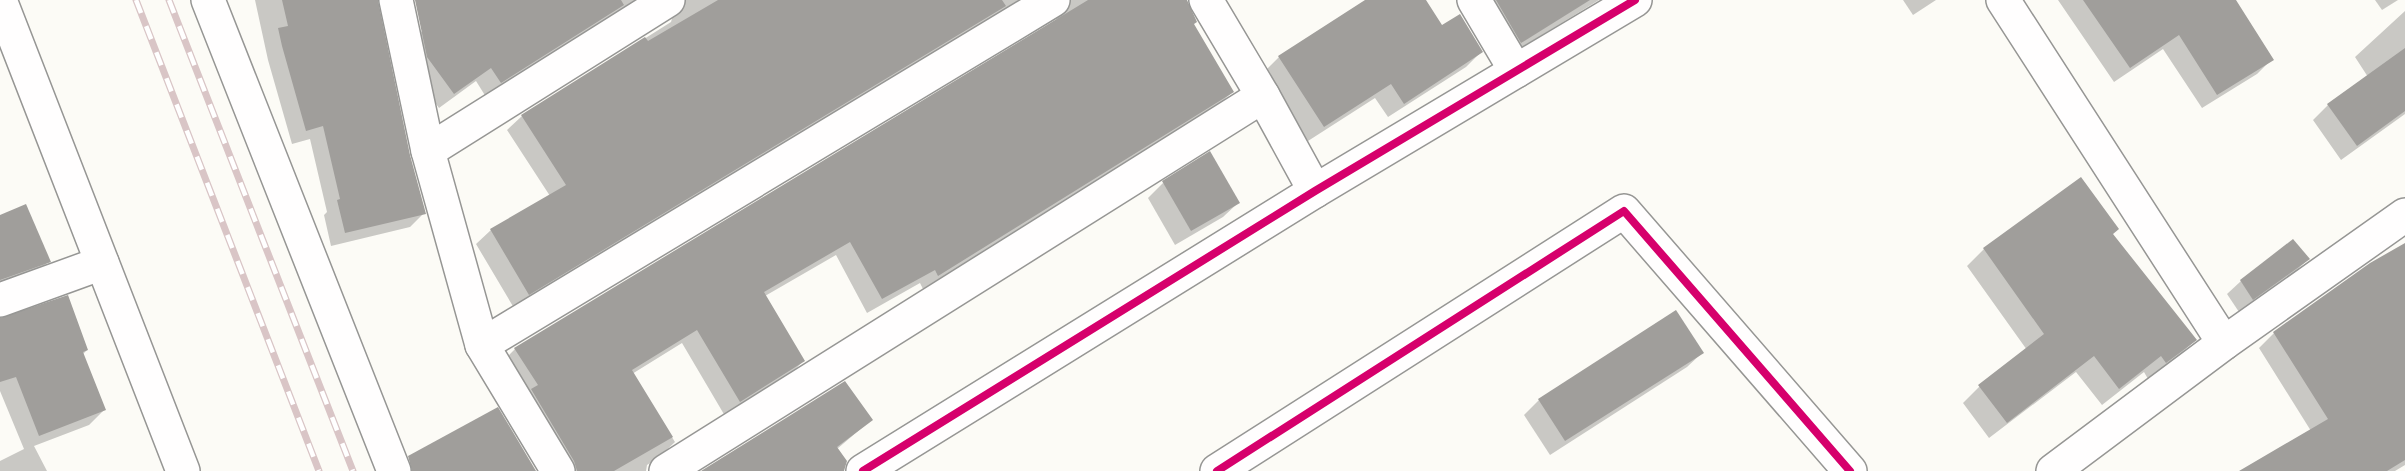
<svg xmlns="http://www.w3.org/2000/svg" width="2405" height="471" viewBox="0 0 2405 471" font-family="'Roboto Serif',serif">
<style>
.shadow{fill:#0003}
.building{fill:#a09e9b}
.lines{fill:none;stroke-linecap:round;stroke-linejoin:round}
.street-casing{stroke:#969694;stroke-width:36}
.street{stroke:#fffefe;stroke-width:33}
.rail-casing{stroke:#d9c5c6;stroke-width:7}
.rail{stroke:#fff;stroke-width:4.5;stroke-dasharray:14;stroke-linecap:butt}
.cycleway-casing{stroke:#fff;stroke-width:11}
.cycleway{stroke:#d6006c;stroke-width:8}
</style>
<rect width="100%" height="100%" fill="#fcfbf6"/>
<!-- shadow -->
<g class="shadow">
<polygon points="255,0 363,0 424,213 410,227 331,246 324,215 327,212 310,139 292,144 268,60"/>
<polygon points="468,0 639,0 486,97 476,81 439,108 413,72 408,46 422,31"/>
<polygon points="664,0 1024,0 514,308 476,244 491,230 550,196 507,130 522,116 671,22 673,15"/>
<polygon points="1050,0 1176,0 1232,92 1217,107 923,289 920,283 867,313 836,255 765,296 803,361 789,376 725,416 682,343 632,374 675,442 660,456 647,465 646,471 557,471 501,363 515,349 1056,22 1058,14"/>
<polygon points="1367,0 1424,0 1442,27 1481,52 1466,67 1388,117 1375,98 1308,141 1264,72 1279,57"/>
<polygon points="1488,0 1599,0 1506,57"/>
<polygon points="1903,0 1936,0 1913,15"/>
<polygon points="2058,0 2208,0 2272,59 2257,74 2202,108 2163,49 2114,82"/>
<polygon points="2375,0 2398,0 2382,10"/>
<polygon points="2405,11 2405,114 2341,160 2313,120 2328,105 2368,77 2355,57"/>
<polygon points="1163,183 1238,203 1223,217 1175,245 1148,198"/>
<polygon points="0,217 49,261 34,276 0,289"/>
<polygon points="2112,234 2195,340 2178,357 2148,379 2144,372 2102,405 2076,372 1989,438 1963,403 1979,387 2027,350 1967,266 1984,249"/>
<polygon points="2405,244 2405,465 2395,471 2246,471 2311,431 2259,348 2274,333"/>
<polygon points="2308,259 2295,272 2239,312 2227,294 2241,281"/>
<polygon points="0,320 87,350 82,355 104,410 89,425 34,446 47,471 0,471 0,461 24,449 0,391"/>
<polygon points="1702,353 1687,367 1550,455 1524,415 1539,400"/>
<polygon points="871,420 837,449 822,471 704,471"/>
</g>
<!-- building -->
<g class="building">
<polygon points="282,0 378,0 410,155 426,214 345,233 337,200 340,199 323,126 306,131 282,46 278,28 288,26"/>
<polygon points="415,0 621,0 624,5 501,83 491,68 454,94 427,57"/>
<polygon points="718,0 1002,0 1006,6 529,295 490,229 566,185 521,115 645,37 648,41"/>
<polygon points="1088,0 1187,0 1197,22 1194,24 1234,92 938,276 935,270 882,299 850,242 764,292 805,361 740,402 697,330 632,370 673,437 614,471 577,471 574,461 531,389 538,385 514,348"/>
<polygon points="1365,0 1426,0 1442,25 1460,14 1483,52 1404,104 1391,84 1324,127 1278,56"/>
<polygon points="1496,0 1590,0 1521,43"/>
<polygon points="2083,0 2236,0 2274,60 2217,95 2179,35 2130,68"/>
<polygon points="2405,48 2405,111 2357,146 2327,104"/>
<polygon points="1210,151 1240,203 1191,231 1162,181"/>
<polygon points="2081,177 2119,229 2113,234 2197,340 2166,363 2161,356 2119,389 2094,356 2007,423 1978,385 2044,334 1983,248"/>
<polygon points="26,204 51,262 0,280 0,215"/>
<polygon points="2293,239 2310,259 2253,300 2240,280"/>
<polygon points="2405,243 2405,460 2387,471 2239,471 2328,419 2273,332 2370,263"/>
<polygon points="68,295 88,350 83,352 106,410 39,436 16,377 0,382 0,318"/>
<polygon points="1676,310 1704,353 1565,441 1538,399"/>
<polygon points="845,381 873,420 837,447 847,461 844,471 701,471"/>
<polygon points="498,407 536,471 412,471 408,456"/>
</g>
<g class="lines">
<defs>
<g id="street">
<polyline points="0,0 183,471"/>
<polyline points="208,0 394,471"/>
<polyline points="396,0 428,151 482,345 558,471"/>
<polyline points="1206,0 1263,96 1315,191"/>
<polyline points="1474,0 1516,71"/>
<polyline points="2003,0 2224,343"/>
<polyline points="428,151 668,0"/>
<polyline points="0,300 102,263"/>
<polyline points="482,345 1053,0"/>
<polyline points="666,471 1263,96"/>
<polyline points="863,471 1315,191 1635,0"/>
<polyline points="1217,471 1624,211 1850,471"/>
<polyline points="2053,471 2224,343 2405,215"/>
</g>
</defs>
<!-- street casing -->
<use href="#street" class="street-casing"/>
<!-- street -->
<use href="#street" class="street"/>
<defs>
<g id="rail">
<polyline points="136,0 319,471"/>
<polyline points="169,0 353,471"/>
</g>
</defs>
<!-- rail casing -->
<use href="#rail" class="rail-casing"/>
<!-- rail -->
<use href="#rail" class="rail"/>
<defs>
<g id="cycleway">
<polyline points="863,471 1315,191 1635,0"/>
<polyline points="1217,471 1624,211 1850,471"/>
</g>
</defs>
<!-- cycleway casing -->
<use href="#cycleway" class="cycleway-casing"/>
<!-- cycleway -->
<use href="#cycleway" class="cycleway"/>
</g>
</svg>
